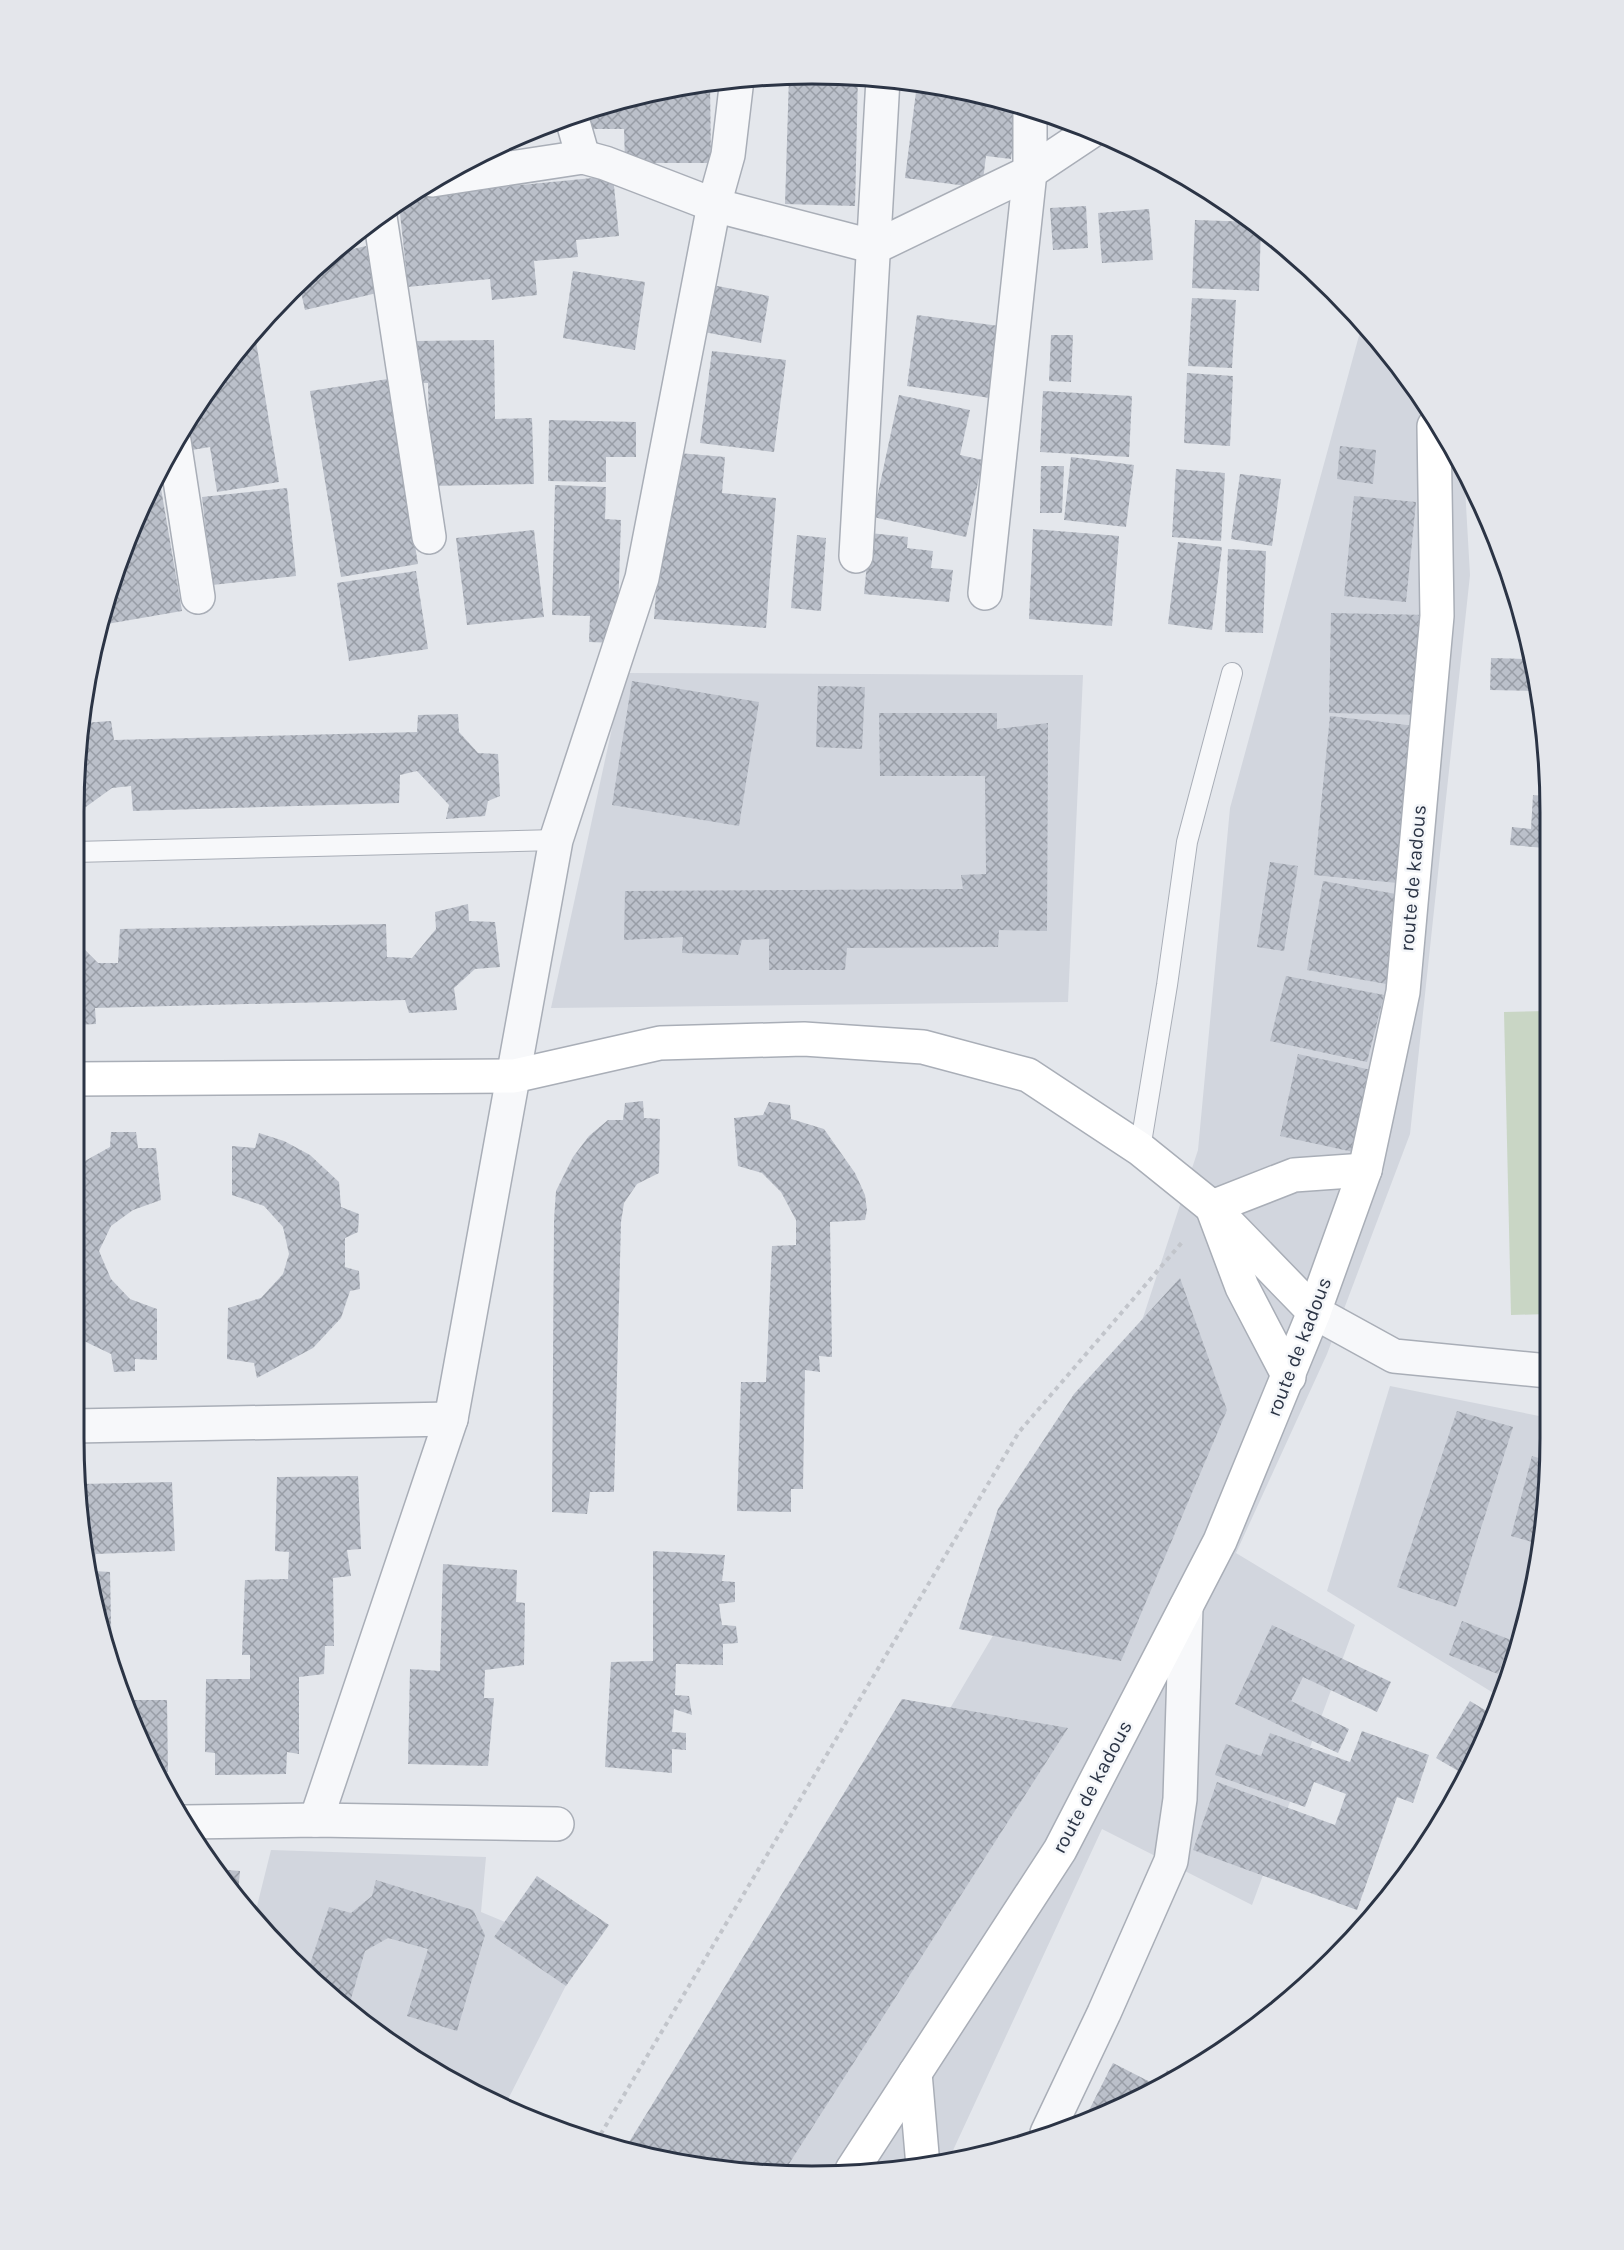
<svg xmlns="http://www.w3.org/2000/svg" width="1624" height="2250" viewBox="0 0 1624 2250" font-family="Karla,sans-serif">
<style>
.built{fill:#d2d6de}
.green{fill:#c9d6c5}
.building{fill:url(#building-cross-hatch)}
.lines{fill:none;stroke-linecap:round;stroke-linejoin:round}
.lane-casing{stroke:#a9aeb7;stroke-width:22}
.street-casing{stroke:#a9aeb7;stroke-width:36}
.secondary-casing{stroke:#a9aeb7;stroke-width:36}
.path{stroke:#c2c5cb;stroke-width:4;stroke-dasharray:4.5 4.5;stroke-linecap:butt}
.lane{stroke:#f7f8fa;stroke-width:20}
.street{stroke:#f7f8fa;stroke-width:33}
.secondary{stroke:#fff;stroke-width:33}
.labels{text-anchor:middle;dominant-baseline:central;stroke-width:5;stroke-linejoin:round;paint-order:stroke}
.street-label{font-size:20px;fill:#2b3445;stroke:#f4f6f9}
.rim{fill:none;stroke:#2b3445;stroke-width:3}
</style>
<defs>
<pattern id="building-cross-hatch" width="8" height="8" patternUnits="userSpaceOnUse" patternTransform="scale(1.5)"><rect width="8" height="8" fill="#bbc0ca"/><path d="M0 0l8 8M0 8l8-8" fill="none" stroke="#989da6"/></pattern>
</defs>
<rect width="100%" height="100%" fill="#e4e7ec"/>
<!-- built -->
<g class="built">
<polygon points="1363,321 1464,470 1470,575 1410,1134 1327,1354 1236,1553 1355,1625 1252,1905 1102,1829 949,2159 908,2170 715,2170 679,2163 697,2137 1096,1461 1198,1150 1230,808"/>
<polygon points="624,673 1083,675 1068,1002 551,1008"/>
<polygon points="1390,1386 1549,1418 1549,1486 1525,1629 1500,1697 1327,1591"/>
<polygon points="271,1850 486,1857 481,1912 582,1954 504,2107 486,2100 325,1993 255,1914"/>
</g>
<!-- green -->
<polygon class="green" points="1546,1011 1548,1314 1511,1315 1504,1012"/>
<!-- building -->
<g class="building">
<polygon points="858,75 855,206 785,204 789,77"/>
<polygon points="710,81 711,163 625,163 624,129 581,129 581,111"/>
<polygon points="917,84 1003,99 1018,104 1011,159 986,156 982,188 905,178"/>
<polygon points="613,176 619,236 576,240 578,257 534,261 537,295 492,300 490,279 408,287 399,204 410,196"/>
<polygon points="1086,206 1088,248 1053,250 1050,208"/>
<polygon points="1149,209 1153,260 1102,263 1098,213"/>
<polygon points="1195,220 1255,222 1261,226 1259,291 1192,288"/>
<polygon points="366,246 377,293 305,310 299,283 327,255"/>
<polygon points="573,271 645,282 635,350 563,338"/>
<polygon points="712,285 769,296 761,343 704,332"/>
<polygon points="1192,298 1236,300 1232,368 1188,366"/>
<polygon points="917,315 1007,327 997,399 907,386"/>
<polygon points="254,329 279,482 217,492 210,447 192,450 187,422"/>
<polygon points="1051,335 1073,335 1071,382 1049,381"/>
<polygon points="494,340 495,419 532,418 534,484 430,486 428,383 416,383 415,341"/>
<polygon points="712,351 786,360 774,452 700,443"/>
<polygon points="1187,373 1233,376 1230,446 1184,443"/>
<polygon points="388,379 418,564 341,577 310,391"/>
<polygon points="1043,391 1132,396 1129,457 1040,452"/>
<polygon points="899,395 970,410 960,455 983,460 966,537 873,517"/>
<polygon points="549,420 636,422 636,457 606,457 606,482 548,481"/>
<polygon points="1340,446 1376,450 1373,484 1337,479"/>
<polygon points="667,452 725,457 722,493 776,498 766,628 654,619"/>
<polygon points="1071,457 1134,465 1126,527 1064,520"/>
<polygon points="1041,466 1064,466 1062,513 1040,513"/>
<polygon points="1176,469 1225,473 1221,541 1172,537"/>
<polygon points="158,471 182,611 101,625 130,530"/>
<polygon points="1240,474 1281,479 1272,546 1231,539"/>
<polygon points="555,485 606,487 605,519 621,520 617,643 589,642 590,616 552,615"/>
<polygon points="287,488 296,576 212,585 202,497"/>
<polygon points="1354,496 1416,502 1406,602 1344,596"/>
<polygon points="1485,511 1496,537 1496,538 1485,538"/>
<polygon points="1033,529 1119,536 1112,626 1029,619"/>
<polygon points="534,530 544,617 467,625 456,538"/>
<polygon points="870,533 908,537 907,548 933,551 931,568 953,570 949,602 864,594"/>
<polygon points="797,535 826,538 821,611 791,608"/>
<polygon points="1178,542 1222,547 1212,630 1168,624"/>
<polygon points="1228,549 1266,551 1263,633 1225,632"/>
<polygon points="416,571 428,649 349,661 337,583"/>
<polygon points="1331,613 1428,615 1426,715 1329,713"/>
<polygon points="1491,658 1531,659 1537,691 1490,690"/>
<polygon points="632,681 759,702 739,826 612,805"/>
<polygon points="818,686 865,687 862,749 816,747"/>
<polygon points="879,713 997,713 997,729 1048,723 1047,931 999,930 998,947 847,948 845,970 769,970 769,939 742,940 738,955 682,953 683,937 624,940 625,891 963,889 961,875 986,874 985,776 880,776"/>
<polygon points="458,714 459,732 478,753 498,754 500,796 488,801 485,816 446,819 449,805 417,771 400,775 399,803 133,811 131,786 112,788 83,809 81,828 74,829 82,723 111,721 114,740 417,732 418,715"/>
<polygon points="1330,716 1424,727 1408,884 1314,875"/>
<polygon points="1533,795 1545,796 1545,848 1510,845 1512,827 1531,829"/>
<polygon points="1270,862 1298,866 1284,951 1257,947"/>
<polygon points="1323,881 1407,896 1392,985 1307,970"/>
<polygon points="468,904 469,921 495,922 500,967 475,969 454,988 457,1010 409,1013 405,1000 95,1008 96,1024 74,1025 74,939 98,963 118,963 120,929 386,924 387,957 412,958 436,929 435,912"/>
<polygon points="1286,976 1384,995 1367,1062 1270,1041"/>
<polygon points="1298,1054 1376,1071 1358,1153 1280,1136"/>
<polygon points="643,1101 644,1118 660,1119 659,1173 637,1184 624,1203 621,1222 614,1492 590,1492 587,1514 552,1512 554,1220 556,1191 573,1157 589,1136 608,1120 623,1120 625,1103"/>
<polygon points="769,1102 790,1105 791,1119 824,1129 855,1173 865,1195 867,1210 865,1220 830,1222 832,1357 819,1356 820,1372 805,1370 803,1489 791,1489 791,1512 737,1511 741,1382 766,1382 772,1246 796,1245 796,1220 781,1192 762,1173 738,1166 734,1118 763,1115"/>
<polygon points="111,1132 136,1132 138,1148 156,1148 161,1200 133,1210 111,1226 99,1251 111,1279 130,1299 157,1309 157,1360 135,1359 135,1371 114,1372 111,1354 86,1342 74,1331 74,1167 110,1147"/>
<polygon points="259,1133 284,1141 310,1155 339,1182 341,1207 359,1214 358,1232 345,1238 345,1267 359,1271 360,1289 350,1291 341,1318 313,1348 257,1378 254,1363 227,1359 228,1308 261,1298 283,1274 289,1254 283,1227 264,1206 232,1195 232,1146 255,1148"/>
<polygon points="1180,1278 1227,1410 1121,1661 959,1629 998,1509 1074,1394"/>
<polygon points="1457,1411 1513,1427 1456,1607 1397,1587"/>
<polygon points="1532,1456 1549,1461 1549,1486 1539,1544 1511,1536"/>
<polygon points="358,1476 361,1549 347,1550 351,1576 333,1578 334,1646 325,1646 324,1674 299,1677 299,1754 287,1752 286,1774 215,1775 215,1753 205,1752 206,1679 250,1679 250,1655 242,1655 245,1580 288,1579 289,1552 275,1551 277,1477"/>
<polygon points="172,1482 175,1551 96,1554 94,1571 110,1572 112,1668 99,1629 80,1484"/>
<polygon points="653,1551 725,1555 722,1581 735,1582 735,1602 719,1604 722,1625 736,1626 738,1643 723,1644 723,1665 676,1664 675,1695 689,1696 692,1715 674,1709 672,1732 686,1733 686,1750 672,1749 672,1773 605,1767 611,1662 653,1661"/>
<polygon points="443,1564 517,1570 516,1602 525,1603 524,1665 485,1670 484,1698 494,1698 488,1766 408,1764 410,1669 440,1671"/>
<polygon points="1462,1621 1511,1640 1498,1674 1449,1655"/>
<polygon points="1272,1625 1391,1682 1377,1712 1303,1677 1291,1701 1349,1729 1338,1753 1235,1704"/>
<polygon points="902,1699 1068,1728 785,2170 715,2170 623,2152"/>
<polygon points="123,1700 167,1700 168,1772 157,1772 130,1721"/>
<polygon points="1470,1701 1493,1715 1474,1765 1467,1776 1436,1758"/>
<polygon points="1362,1731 1429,1755 1413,1803 1397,1797 1357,1910 1193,1850 1217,1782 1335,1825 1346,1794 1314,1782 1305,1807 1215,1775 1226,1744 1261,1756 1270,1733 1350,1762"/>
<polygon points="216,1869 240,1871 238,1894"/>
<polygon points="537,1876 609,1925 566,1986 494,1937"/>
<polygon points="376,1880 473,1910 485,1935 457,2031 407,2016 428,1949 388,1938 365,1951 351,1999 322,1990 307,1973 329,1907 351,1913 372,1896"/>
<polygon points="1113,2063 1158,2086 1167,2070 1181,2078 1095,2120 1082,2124"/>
</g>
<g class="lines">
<defs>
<g id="lane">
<polyline points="74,852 556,840"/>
<polyline points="1140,1149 1167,985 1187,842 1232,673"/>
</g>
<g id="street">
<polyline points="571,115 583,157"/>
<polyline points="432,180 583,157 605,163 714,205 875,247 1030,172 1090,132"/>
<polyline points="380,217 429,537"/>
<polyline points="174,441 198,597"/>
<polyline points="856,556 883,79"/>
<polyline points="985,593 1030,172 1030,109"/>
<polyline points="1314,1312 1394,1356 1548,1371"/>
<polyline points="74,1426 451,1419"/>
<polyline points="316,1820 451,1419 556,840 642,578 714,205 728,155 737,79"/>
<polyline points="184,1822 316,1820 557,1824"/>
<polyline points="1047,2133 1104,2013 1171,1861 1180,1799 1186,1607"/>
</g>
<g id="secondary">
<polyline points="74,1079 514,1076 660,1043 804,1039 923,1047 1028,1075 1140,1149 1212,1207 1314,1312"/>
<polyline points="1289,1377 1242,1287 1212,1207 1294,1175 1365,1170"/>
<polyline points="915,2073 923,2166"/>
<polyline points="852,2170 1060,1850 1220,1541 1314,1312 1365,1170 1403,992 1437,616 1434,426"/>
</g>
</defs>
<!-- lane casing -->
<use href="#lane" class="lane-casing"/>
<!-- street casing -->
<use href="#street" class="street-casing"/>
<!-- secondary casing -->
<use href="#secondary" class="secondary-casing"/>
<!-- path -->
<polyline class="path" points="596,2142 1019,1432 1184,1240"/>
<!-- lane -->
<use href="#lane" class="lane"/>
<!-- street -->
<use href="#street" class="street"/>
<!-- secondary -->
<use href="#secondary" class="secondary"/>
</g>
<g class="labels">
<!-- street labels -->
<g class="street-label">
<text transform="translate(1413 878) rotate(-85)">route de kadous</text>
<text transform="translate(1299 1347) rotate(-69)">route de kadous</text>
<text transform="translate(1092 1787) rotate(-62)">route de kadous</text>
</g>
</g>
<!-- crop -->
<path d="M0 0H1624V2250H0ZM812 84H812A728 728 0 0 1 1540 812V1438A728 728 0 0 1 812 2166H812A728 728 0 0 1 84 1438V812A728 728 0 0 1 812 84Z" fill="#e4e6eb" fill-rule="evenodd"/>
<path class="rim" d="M812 84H812A728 728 0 0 1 1540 812V1438A728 728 0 0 1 812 2166H812A728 728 0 0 1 84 1438V812A728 728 0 0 1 812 84Z"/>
</svg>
